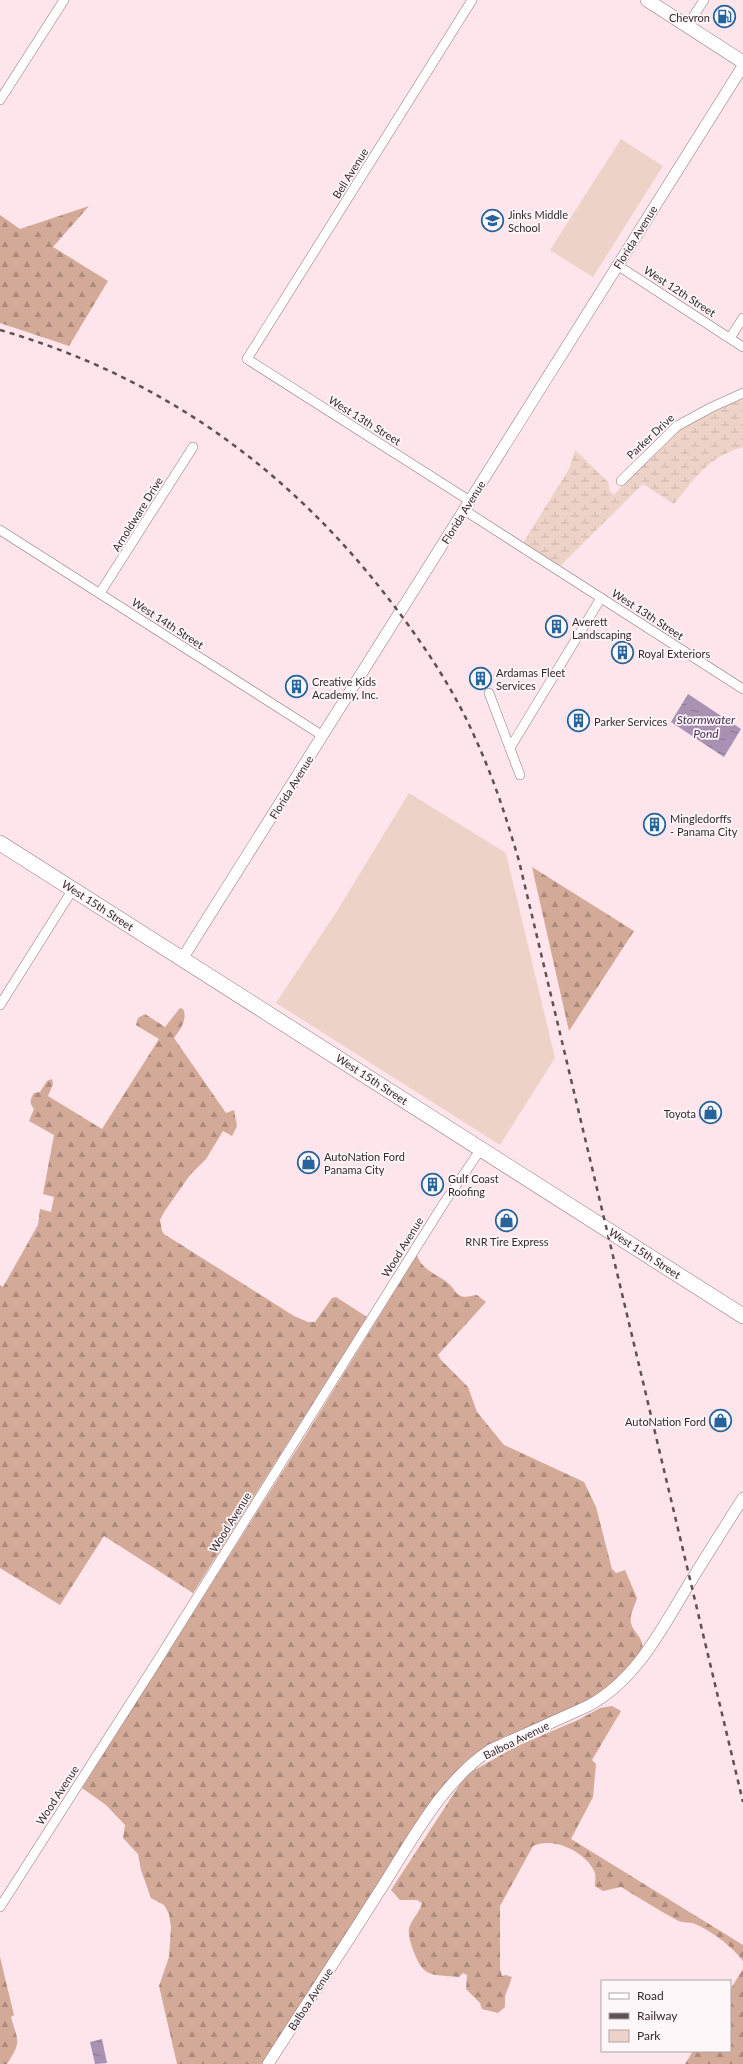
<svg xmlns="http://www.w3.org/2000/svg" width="743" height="2064" viewBox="0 0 743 2064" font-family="Lato,sans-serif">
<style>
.green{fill:#edd3c7}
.forest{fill:url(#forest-firs)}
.wetland{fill:url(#wetland-marsh)}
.water{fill:url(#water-ripples)}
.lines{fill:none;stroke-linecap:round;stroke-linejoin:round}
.minor-casing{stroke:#92767d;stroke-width:10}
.tertiary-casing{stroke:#92767d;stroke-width:12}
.secondary-casing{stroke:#92767d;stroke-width:14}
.trunk-casing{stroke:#92767d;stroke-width:16}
.minor{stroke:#fff;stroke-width:9}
.tertiary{stroke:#fff;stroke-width:11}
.secondary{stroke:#fff;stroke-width:13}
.trunk{stroke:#fff;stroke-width:15}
.rail{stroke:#5e5054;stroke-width:2.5;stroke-dasharray:5 5;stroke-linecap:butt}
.labels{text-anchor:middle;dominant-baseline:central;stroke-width:3.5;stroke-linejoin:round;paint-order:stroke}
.poi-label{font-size:11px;fill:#34292c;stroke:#fef7f9;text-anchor:start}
.street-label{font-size:11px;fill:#34292c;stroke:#fef7f9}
.water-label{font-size:12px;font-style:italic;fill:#492955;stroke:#fef7f9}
</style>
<defs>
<pattern id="forest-firs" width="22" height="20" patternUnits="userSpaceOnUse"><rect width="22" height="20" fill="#d3aa98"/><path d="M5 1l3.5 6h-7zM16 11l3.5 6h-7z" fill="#ac8a7c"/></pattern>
<pattern id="wetland-marsh" width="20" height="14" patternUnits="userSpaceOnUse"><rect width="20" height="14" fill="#edd3c7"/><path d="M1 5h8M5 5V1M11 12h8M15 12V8" fill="none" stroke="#ccb5ab"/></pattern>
<pattern id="water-ripples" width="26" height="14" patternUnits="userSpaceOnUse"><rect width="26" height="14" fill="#a891b2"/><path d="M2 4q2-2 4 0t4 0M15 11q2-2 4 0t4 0" fill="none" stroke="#8a7691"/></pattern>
</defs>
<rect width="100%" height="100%" fill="#fee4eb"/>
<!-- green -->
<g class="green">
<polygon points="621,139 663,166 593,277 550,250"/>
<polygon points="409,793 506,853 555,1058 500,1145 276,1003 337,911"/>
</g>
<!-- forest -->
<g class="forest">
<polygon points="89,206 53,247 108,281 69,346 0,323 0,215 20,229"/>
<polygon points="532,867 634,931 569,1031"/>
<path d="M180,1008L183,1009C188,1019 180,1030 174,1038L226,1113L234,1110L237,1126L232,1136L223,1131L206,1159L190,1175L164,1212L160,1220L162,1231L164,1234L294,1316L308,1322H315L332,1298L336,1297L367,1317L193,1593L104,1536L60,1605L0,1568V1285L3,1287L38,1225L40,1209L51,1212L54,1197L43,1194L54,1135L29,1121L34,1109C29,1103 30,1099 34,1093L40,1092L47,1081L52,1079L53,1084L48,1096L102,1129L159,1039L136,1025L138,1018L145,1014L165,1027Z"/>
<path d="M417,1255C422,1271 438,1274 449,1284C453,1287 455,1293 459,1295C466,1299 471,1295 477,1295L486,1302L438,1355L441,1360L468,1387L477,1412L504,1445L584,1482L596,1507L612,1569L616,1573L625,1570L637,1598C635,1606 629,1615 631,1623C633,1633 645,1638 642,1650C627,1670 610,1687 589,1699C553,1721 510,1729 476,1753C454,1769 440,1792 424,1813L262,2064H177L159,1986L169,1957L171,1927L169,1914L164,1905L151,1898L141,1870L138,1854L123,1838L125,1825L106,1805L82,1788L304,1438Z"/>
<path d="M612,1706L621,1711L592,1760L596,1764L593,1797L571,1839L743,1945V1961C733,1947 708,1928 692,1923C687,1922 681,1923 677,1920C658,1910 640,1898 621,1887L603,1891L595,1886C595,1882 596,1877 595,1873C587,1852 553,1836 533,1846L500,1906V1969L502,1976L506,1975L512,1977L505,1996V2007L498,2013L482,2009L480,2003L466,1989L467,1975L463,1973L459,1977C431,1974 424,1979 413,1950C411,1944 408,1935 409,1928C412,1919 420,1912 422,1903L417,1900H400L391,1890L466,1775L515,1747L580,1719L600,1708Z"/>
<path d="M0,1957L14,2015L11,2017C18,2042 22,2041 7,2064H0Z"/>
<polygon points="743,1969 743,2064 685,2064 693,2051 730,2051 730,1990"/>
</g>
<!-- wetland -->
<path class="wetland" d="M743,397V447C708,457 696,477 674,504L643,484L560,566L523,543L569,469L575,450L608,482L610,491L614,495C632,475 650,451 672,434C694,418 719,408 743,397Z"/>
<!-- water -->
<g class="water">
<polygon points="688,694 741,729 724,757 671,722"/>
<polygon points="102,2039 107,2063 95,2064 90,2042"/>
</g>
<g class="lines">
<defs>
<g id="minor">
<polyline points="687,26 704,0"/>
<polyline points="0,100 64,0"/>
<polyline points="617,265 743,347"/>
<polyline points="730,338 743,318"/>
<polyline points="621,481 677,426 712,407 743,393"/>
<polyline points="470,501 247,359 472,0"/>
<polyline points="464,510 743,689"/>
<polyline points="0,530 323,736"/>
<polyline points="100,593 193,447"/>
<polyline points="489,693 520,775"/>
<polyline points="510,748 601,598"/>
<polyline points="0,1005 73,889"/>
<polyline points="0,1907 156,1663 444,1203 481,1149"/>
</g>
<g id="tertiary">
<polyline points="182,959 743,66"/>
<path d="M268,2064C304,2008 341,1952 377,1895C409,1846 440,1783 490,1750L588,1706C635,1681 660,1632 686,1589C705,1558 724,1528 743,1498"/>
</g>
<polyline id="secondary" points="647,0 743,62"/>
<polyline id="trunk" points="0,843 743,1316"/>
</defs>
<!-- minor casing -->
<use href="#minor" class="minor-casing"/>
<!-- tertiary casing -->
<use href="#tertiary" class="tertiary-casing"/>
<!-- secondary casing -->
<use href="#secondary" class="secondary-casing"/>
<!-- trunk casing -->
<use href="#trunk" class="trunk-casing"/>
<!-- minor -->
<use href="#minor" class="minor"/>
<!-- tertiary -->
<use href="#tertiary" class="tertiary"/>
<!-- secondary -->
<use href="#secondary" class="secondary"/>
<!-- trunk -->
<use href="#trunk" class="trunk"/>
<!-- rail -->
<path class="rail" d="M0,330C159,376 287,467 388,598C422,642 454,689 476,740C494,779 507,820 519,861L743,1802"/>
</g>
<!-- icons -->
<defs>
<symbol id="fuel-ring" viewBox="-11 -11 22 22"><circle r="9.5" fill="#fef7f9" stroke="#27649b" stroke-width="1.5"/><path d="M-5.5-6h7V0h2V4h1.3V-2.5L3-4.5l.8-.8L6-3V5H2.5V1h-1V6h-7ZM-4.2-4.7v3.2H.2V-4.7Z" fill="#27649b"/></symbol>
<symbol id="school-ring" viewBox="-11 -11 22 22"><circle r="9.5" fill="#fef7f9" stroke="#27649b" stroke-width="1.5"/><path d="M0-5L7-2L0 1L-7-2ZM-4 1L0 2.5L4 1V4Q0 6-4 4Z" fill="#27649b"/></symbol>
<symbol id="building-ring" viewBox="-11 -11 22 22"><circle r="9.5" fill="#fef7f9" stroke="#27649b" stroke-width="1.5"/><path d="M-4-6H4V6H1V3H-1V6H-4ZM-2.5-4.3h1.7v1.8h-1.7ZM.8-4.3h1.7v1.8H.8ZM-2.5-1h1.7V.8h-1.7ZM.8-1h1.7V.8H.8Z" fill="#27649b"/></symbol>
<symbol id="shop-ring" viewBox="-11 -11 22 22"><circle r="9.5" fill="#fef7f9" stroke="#27649b" stroke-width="1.5"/><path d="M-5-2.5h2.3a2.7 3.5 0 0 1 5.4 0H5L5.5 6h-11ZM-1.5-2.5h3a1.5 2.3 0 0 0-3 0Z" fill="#27649b"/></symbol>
</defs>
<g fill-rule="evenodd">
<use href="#fuel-ring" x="712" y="4" width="25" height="25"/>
<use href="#school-ring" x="480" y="208" width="25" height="25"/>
<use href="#building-ring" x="544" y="614" width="25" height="25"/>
<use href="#building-ring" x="610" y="640" width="25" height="25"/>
<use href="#building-ring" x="468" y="666" width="25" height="25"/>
<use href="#building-ring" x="284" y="674" width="25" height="25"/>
<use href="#building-ring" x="566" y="708" width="25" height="25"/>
<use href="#building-ring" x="642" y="812" width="25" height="25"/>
<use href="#shop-ring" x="698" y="1100" width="25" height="25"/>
<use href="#shop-ring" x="296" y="1150" width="25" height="25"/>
<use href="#building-ring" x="420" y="1172" width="25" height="25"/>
<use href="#shop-ring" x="494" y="1208" width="25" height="25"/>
<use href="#shop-ring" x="708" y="1408" width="25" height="25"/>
</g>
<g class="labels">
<!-- poi labels -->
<g class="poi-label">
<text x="710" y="17" text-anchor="end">Chevron</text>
<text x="508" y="214">Jinks Middle<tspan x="508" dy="13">School</tspan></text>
<text x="572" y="621">Averett<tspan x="572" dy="13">Landscaping</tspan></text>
<text x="638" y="653">Royal Exteriors</text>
<text x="496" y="672">Ardamas Fleet<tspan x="496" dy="13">Services</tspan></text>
<text x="312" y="681">Creative Kids<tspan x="312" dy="13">Academy, Inc.</tspan></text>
<text x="594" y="721">Parker Services</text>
<text x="670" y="818">Mingledorffs<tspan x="670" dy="13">- Panama City</tspan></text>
<text x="696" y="1113" text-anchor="end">Toyota</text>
<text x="324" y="1156">AutoNation Ford<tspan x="324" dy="13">Panama City</tspan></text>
<text x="448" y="1178">Gulf Coast<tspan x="448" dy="13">Roofing</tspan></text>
<text x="507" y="1241" text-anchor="middle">RNR Tire Express</text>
<text x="706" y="1421" text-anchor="end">AutoNation Ford</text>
</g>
<!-- street labels -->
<g class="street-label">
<text transform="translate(350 173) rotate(-58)">Bell Avenue</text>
<text transform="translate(635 237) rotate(-58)">Florida Avenue</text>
<text transform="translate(680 291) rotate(33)">West 12th Street</text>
<text transform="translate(365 420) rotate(32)">West 13th Street</text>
<text transform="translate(650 436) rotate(-43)">Parker Drive</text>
<text transform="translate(463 512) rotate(-58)">Florida Avenue</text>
<text transform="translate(137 514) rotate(-58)">Arnoldware Drive</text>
<text transform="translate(648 614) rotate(33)">West 13th Street</text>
<text transform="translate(168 623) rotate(33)">West 14th Street</text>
<text transform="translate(291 787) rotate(-58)">Florida Avenue</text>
<text transform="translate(98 905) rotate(33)">West 15th Street</text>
<text transform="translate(372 1079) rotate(33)">West 15th Street</text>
<text transform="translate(402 1247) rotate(-58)">Wood Avenue</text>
<text transform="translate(645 1253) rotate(33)">West 15th Street</text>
<text transform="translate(230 1522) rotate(-58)">Wood Avenue</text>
<text transform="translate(516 1740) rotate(-26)">Balboa Avenue</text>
<text transform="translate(57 1795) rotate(-57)">Wood Avenue</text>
<text transform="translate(310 1999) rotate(-57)">Balboa Avenue</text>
</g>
<!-- water labels -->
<g class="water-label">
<text x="706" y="719">Stormwater<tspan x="706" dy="14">Pond</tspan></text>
</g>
</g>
<!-- legend -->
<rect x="601" y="1980" width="130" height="72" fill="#fef7f9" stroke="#ada5a7"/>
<rect x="609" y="1993" width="20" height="6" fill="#ffffff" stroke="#ada5a7"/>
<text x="637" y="2000" font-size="12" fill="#34292c">Road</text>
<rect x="609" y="2013" width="20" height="6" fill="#5e5054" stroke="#ada5a7"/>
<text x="637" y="2020" font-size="12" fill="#34292c">Railway</text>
<rect x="609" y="2030" width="20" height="12" fill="#edd3c7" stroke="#ada5a7"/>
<text x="637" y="2040" font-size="12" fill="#34292c">Park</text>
</svg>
